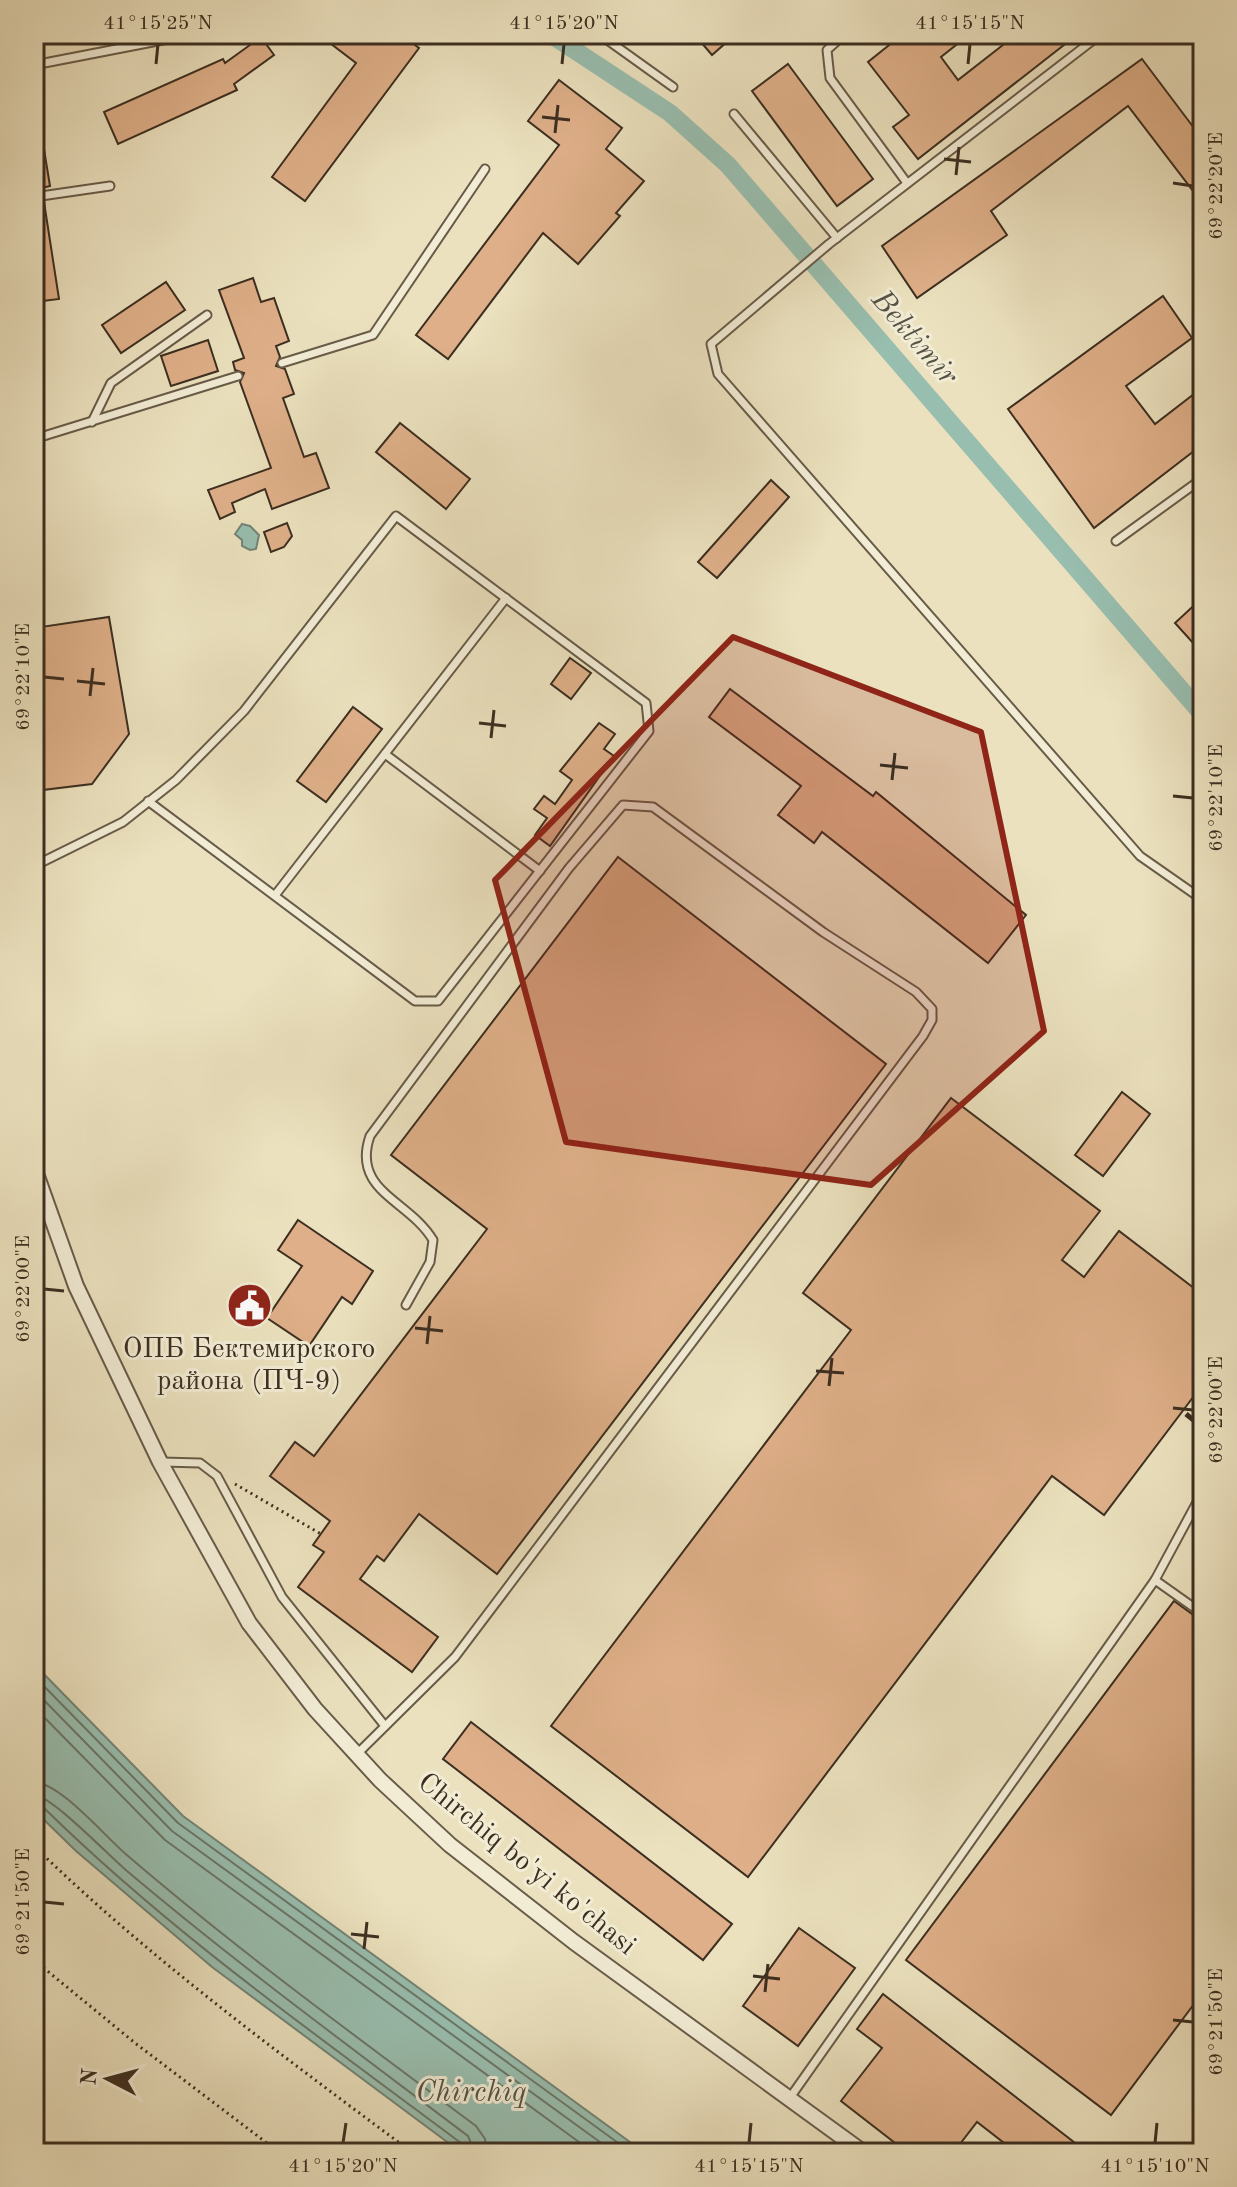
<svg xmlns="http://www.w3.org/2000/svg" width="1237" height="2187" viewBox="0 0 1237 2187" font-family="'Old Standard TT',serif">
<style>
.water{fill:#98beaf;stroke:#738476;stroke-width:2}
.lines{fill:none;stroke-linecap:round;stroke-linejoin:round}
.shore{stroke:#6a7668;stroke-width:2}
.canal{stroke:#98beaf;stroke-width:18}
.building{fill:#deaf88;stroke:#3c2e20;stroke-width:2}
.service-casing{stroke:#685b48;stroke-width:11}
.minor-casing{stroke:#685b48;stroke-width:18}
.secondary-casing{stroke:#3c2e20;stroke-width:24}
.path{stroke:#3c2e20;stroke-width:3;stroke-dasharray:2 4;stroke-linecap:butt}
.service{stroke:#f2ecd5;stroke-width:7}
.minor{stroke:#f2ecd5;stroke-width:14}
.secondary{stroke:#f2ecd5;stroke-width:20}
.rail{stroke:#3c2e20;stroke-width:5;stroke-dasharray:14 14;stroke-linecap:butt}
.marked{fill:#8f2418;fill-opacity:0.2;stroke:#8f2418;stroke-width:6;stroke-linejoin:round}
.ticks{fill:none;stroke:#3c2e20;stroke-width:3}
.labels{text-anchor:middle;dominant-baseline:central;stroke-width:6;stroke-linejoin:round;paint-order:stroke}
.poi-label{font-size:28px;fill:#3c2e20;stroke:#f2ecd5}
.street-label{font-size:28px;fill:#3c2e20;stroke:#f2ecd5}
.water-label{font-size:30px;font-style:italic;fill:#535244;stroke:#f2ecd5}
.neatline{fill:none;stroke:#3c2e20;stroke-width:3}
.ticks-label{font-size:20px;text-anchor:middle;fill:#3c2e20}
</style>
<rect width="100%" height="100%" fill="#ebe1be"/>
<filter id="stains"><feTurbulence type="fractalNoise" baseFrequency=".0025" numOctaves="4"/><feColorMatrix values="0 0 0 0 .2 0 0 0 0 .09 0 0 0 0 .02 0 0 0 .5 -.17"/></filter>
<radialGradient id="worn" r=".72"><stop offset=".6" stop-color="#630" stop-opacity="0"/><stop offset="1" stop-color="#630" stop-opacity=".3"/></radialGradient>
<!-- water -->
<g class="water">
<polygon points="242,524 250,526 259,535 256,549 250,550 242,546 242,540 235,534"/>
<polygon points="34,1664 183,1816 645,2153 462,2153 212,1967 76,1851 34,1810"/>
</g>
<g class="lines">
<!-- shore -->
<g class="shore">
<polyline points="34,1676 178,1823 632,2153"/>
<polyline points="34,1690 172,1831 615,2153"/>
<polyline points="34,1707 165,1840 594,2153"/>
<path d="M34,1782C61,1783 106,1838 128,1856C240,1952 358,2038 476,2126L485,2139L487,2153"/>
<path d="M34,1795C51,1795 109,1856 127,1871C237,1964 353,2049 468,2136L475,2153"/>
<path d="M34,1805L43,1807C171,1933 318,2036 461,2143L465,2153"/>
</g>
<!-- canal -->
<polyline class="canal" points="550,34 670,113 728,165 1203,715"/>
</g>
<!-- building -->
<g class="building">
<polygon points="318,34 400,34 419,48 305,201 272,177 356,63"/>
<polygon points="694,34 736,34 712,55"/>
<polygon points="903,34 970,34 941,57 958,80 1017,34 1078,34 918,159 893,127 909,115 868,62"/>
<polygon points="261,37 274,55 234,84 237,90 118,144 104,112 223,59 225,63"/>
<polygon points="1142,59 1203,140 1203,204 1128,106 991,211 1007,235 917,298 882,246"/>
<polygon points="788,64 873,179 837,206 752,91"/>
<polygon points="559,80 622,128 606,149 644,181 616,213 620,216 578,264 543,233 448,359 416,335 559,145 528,121"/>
<polygon points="42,137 50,186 34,190 34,138"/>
<polygon points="44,202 59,299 34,302 34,203"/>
<polygon points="253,278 261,302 274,298 289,341 276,346 280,357 276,366 285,369 294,394 283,398 304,457 316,453 329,488 272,509 265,489 232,503 235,512 220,519 208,490 271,468 240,382 244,373 235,370 233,362 244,358 219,290"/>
<polygon points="166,282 185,310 121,353 102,325"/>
<polygon points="1163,296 1192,338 1126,386 1155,424 1203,387 1203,444 1094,528 1008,409"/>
<polygon points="208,340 218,371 171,386 161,356"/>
<polygon points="400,423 470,479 446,509 376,452"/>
<polygon points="771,480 789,497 717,578 698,562"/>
<polygon points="287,523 292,536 284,547 271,552 264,532"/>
<polygon points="1203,597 1203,654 1175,623"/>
<polygon points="109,617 129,734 92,784 34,791 34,628"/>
<polygon points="570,658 591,673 571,699 551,684"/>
<polygon points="730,689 873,796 876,792 1026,915 988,963 822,832 814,843 778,815 801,786 709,717"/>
<polygon points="353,707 382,729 326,802 297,781"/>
<polygon points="599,723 615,734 604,749 614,756 550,846 535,835 547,818 534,809 544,796 555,804 572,780 560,771"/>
<polygon points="618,857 886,1064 497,1574 419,1514 384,1561 377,1556 360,1579 438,1637 412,1672 298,1587 324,1552 313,1545 330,1521 270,1476 295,1442 314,1456 487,1229 391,1155"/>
<polygon points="1122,1092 1150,1114 1103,1176 1075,1155"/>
<polygon points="951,1098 1100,1211 1062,1260 1084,1277 1119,1231 1203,1295 1203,1384 1104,1515 1052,1476 748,1877 551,1726 851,1330 803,1293"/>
<polygon points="298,1220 373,1271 352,1304 342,1297 309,1346 267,1318 302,1266 278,1250"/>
<polygon points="1174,1601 1203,1622 1203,1992 1111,2115 906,1960"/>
<polygon points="471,1722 732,1924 703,1960 443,1759"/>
<polygon points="799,1928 855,1968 798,2046 743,2006"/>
<polygon points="883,1994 1088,2153 1017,2153 977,2122 953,2153 908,2153 841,2101 882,2048 857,2029"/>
</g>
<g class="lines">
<defs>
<g id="service">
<polyline points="599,34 673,87"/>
<polyline points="845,34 827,50 830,78 907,183"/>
<polyline points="1101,34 829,244 711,344 718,374 1140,856 1203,900"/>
<polyline points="34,65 194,34"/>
<polyline points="734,114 837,238"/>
<polyline points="34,197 110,186"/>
<polyline points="282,363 373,335 485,169"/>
<polyline points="92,422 111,383 207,315"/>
<polyline points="34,439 238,376"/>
<polyline points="1116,541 1203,478"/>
<polyline points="385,754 540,871"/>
<polyline points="34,866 123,822 176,780 244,711 396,516 646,703 649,731 438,1001 415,1001 148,801"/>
<polyline points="276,894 506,598"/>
<polyline points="162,1462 200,1463 217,1476 282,1597 385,1726"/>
<polyline points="1155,1580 1203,1614"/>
<path d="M357,1754L455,1657L923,1036L932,1020V1009L916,992L823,932L653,807L623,805L569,868L370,1136C351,1191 409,1200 433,1240L430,1262L406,1305"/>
<polyline points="789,2099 1155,1580 1203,1491"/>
</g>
<polyline id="minor" points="34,1168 76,1286 160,1462 249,1623 315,1709 380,1780 450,1845 574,1942 864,2153"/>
<polyline id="secondary" points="1202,34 1203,35"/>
</defs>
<!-- service casing -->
<use href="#service" class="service-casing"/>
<!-- minor casing -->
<use href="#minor" class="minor-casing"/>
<!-- secondary casing -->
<use href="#secondary" class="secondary-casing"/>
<!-- path -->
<g class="path">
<polyline points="235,1484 321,1534"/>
<path d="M34,1846C151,1960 283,2056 413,2153"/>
<polyline points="34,1960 135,2043 280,2153"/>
</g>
<!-- service -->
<use href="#service" class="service"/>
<!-- minor -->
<use href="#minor" class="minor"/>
<!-- secondary -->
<use href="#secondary" class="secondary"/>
<!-- rail -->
<g class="rail">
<polyline points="1202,1397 1203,1398"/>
<polyline points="1186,1414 1203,1428"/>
</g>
</g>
<!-- marked area -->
<path class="marked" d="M733,637L981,732L1044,1031L871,1185L566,1142L495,880Z"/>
<!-- ticks -->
<path class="ticks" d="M156,64L158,44M562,64L564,44M968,64L970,44M542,117L570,120M555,133L558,105M944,159L971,162M956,175L959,147M1173,183L1193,186M44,677L64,679M77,681L105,684M90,696L93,668M479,723L506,726M491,738L494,710M880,765L908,768M892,780L895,753M1173,796L1193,798M44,1289L64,1291M415,1328L443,1331M427,1344L430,1316M816,1371L844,1373M829,1386L832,1358M1173,1408L1193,1410M44,1902L64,1904M351,1934L379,1937M364,1949L367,1922M753,1976L780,1979M765,1992L768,1964M1173,2020L1193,2022M343,2143L346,2123M749,2143L751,2123M1155,2143L1157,2123"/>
<!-- icons -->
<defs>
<symbol id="civic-disc" viewBox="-11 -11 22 22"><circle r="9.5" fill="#8f2418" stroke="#f2ecd5"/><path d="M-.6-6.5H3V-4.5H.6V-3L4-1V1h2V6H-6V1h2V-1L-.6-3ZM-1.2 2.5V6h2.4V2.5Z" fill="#fff"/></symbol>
</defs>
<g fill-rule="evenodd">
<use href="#civic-disc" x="224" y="1280" width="51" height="51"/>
</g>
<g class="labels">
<!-- poi labels -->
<g class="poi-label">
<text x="249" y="1350">ОПБ Бектемирского<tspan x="249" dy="32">района (ПЧ-9)</tspan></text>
</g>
<!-- street labels -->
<g class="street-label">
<text transform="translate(526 1865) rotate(39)">Chirchiq bo'yi ko'chasi</text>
</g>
<!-- water labels -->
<g class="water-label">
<text transform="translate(914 338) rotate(49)">Bektimir</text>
<text x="471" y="2093">Chirchiq</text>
</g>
</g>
<!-- margin -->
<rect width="1237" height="2187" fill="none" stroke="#ebe1be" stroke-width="88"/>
<!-- north arrow -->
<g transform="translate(108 2079) rotate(276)" stroke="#f2ecd5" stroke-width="6" paint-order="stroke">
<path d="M0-6L14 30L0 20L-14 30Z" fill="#3c2e20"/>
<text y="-12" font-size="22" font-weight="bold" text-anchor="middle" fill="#3c2e20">N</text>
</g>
<rect x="44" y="44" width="1149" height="2099" class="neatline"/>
<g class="ticks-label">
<text x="158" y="29">41°15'25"N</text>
<text x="564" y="29">41°15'20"N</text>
<text x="970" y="29">41°15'15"N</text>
<text transform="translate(1215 186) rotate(-90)" y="7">69°22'20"E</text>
<text transform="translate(22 677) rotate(-90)" y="7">69°22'10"E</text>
<text transform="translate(1215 798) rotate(-90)" y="7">69°22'10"E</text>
<text transform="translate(22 1289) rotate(-90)" y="7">69°22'00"E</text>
<text transform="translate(1215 1410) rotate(-90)" y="7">69°22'00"E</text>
<text transform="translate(22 1902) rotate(-90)" y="7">69°21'50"E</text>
<text transform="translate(1215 2022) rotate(-90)" y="7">69°21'50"E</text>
<text x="343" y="2172">41°15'20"N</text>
<text x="749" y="2172">41°15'15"N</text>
<text x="1155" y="2172">41°15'10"N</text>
</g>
<rect width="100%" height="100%" filter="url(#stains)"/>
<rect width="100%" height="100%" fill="url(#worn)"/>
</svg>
